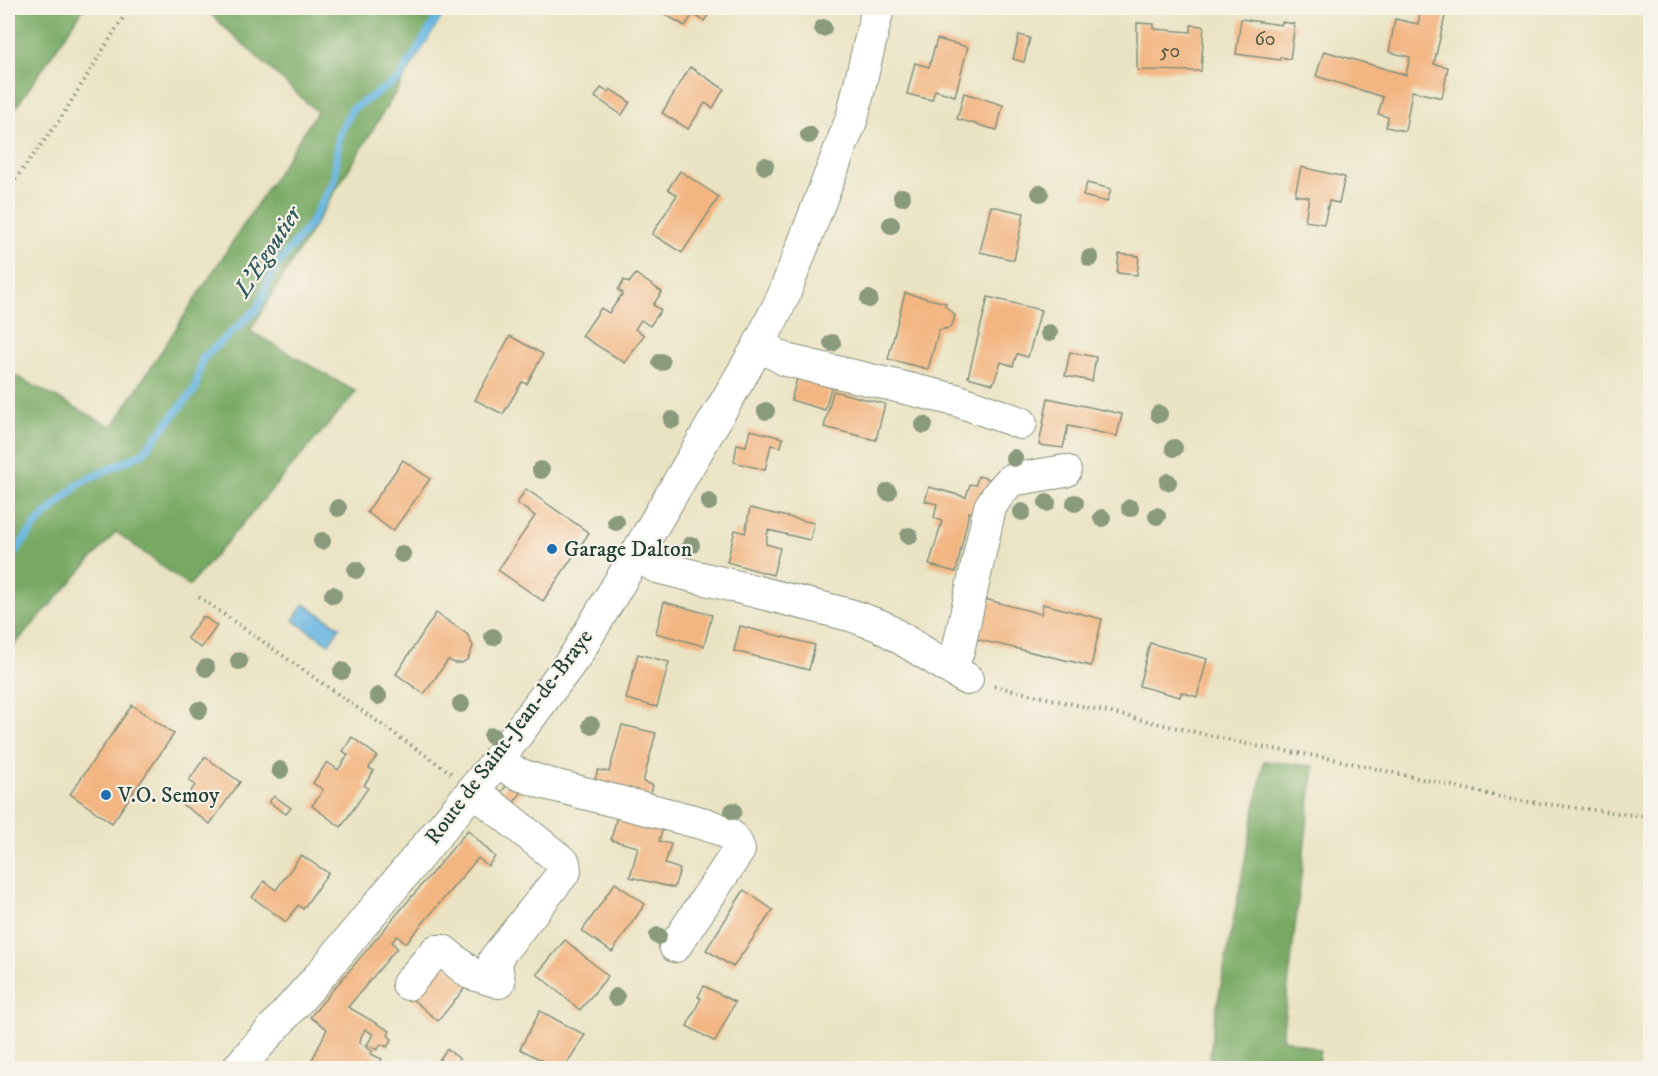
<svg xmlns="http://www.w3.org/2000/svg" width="1658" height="1076" viewBox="0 0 1658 1076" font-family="'IM FELL DW Pica',serif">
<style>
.forest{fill:#77a964;stroke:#4b734c;stroke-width:1.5}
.water{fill:#67b5e1;stroke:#43798a;stroke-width:1.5}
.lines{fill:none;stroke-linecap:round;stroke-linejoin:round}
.stream{stroke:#67b5e1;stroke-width:8}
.building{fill:#f3b581}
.minor-casing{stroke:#84907c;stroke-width:34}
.path{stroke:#84907c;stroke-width:4;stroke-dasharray:1.5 4.5;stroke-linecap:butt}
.minor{stroke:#fff;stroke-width:32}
.tree{fill:#8a9a7d}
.poi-dot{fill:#1f6fb2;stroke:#f7f3e8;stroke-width:2}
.labels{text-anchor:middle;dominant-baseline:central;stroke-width:4.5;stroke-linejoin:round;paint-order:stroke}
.number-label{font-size:20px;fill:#545b47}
.poi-label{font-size:22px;fill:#1f3d34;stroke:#f7f3e8;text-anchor:start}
.street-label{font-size:22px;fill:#1f3d34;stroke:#f7f3e8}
.water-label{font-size:24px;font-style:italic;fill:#315b5f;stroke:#f7f3e8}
</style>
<rect width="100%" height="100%" fill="#f7f3e8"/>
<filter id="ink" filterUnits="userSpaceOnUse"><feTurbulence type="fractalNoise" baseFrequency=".0167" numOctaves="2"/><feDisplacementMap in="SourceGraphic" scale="12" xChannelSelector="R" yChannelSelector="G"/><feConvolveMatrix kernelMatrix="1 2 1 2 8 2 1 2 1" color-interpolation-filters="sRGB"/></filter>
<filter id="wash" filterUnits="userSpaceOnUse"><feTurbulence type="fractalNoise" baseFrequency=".008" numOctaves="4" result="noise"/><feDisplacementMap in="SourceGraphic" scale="24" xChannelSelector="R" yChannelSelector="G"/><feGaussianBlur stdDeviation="1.35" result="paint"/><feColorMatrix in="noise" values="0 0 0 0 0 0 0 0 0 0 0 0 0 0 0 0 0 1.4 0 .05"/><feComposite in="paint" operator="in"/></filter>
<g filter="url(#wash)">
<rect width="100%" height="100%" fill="#eae3c3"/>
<!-- forest -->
<g class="forest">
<polygon points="8,8 84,8 8,119"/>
<polygon points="204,8 447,8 250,331 356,392 189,586 116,532 8,652 8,372 112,427 317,112"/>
<polygon points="1264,761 1314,766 1282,1038 1320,1050 1317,1068 1209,1068 1213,1027"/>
</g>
<!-- water -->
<polygon class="water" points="304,604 340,627 329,644 293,620"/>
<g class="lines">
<!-- stream -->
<polyline class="stream" points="8,561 38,522 80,483 143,453 195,389 202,359 257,309 275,268 310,224 334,181 339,135 352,109 399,79 443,8"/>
</g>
<g id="blocks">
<!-- building -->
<g class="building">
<polygon points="654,8 713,8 704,21 693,14 685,26"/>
<polygon points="1421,8 1446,12 1434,64 1448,67 1442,98 1412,91 1405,131 1386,127 1388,117 1378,114 1383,97 1316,76 1324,51 1406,75 1410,57 1389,52 1395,19 1418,24"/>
<polygon points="1241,19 1281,25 1282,22 1295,24 1290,59 1280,57 1280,60 1236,54"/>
<polygon points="1137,23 1154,24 1154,29 1191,32 1191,25 1204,26 1201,71 1137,70"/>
<polygon points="1019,35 1030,38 1024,62 1013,59"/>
<polygon points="937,39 968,47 955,96 935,90 932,100 907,94 915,63 929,67"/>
<polygon points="690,67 724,89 713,108 705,103 688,129 662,113"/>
<polygon points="601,88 608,92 610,89 630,102 622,115 595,97"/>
<polygon points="964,93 1003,105 997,130 957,119"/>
<polygon points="1301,167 1345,177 1339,203 1329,201 1324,224 1305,221 1309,197 1295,195"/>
<polygon points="680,171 719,197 682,253 652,234 677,195 668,189"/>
<polygon points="1087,183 1111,189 1107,202 1083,196"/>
<polygon points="991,206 1024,213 1014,260 980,252"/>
<polygon points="1119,254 1139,256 1137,275 1117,273"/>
<polygon points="636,274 662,292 653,305 661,310 650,326 641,320 635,329 644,335 625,363 582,336 601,308 609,313 623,293 618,290 624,280 629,283"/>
<polygon points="905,293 946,303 945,306 952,312 955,316 953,323 949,328 939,330 928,369 888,359"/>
<polygon points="988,297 1041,310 1028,357 1017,354 1013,366 1001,362 993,384 968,377"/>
<polygon points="510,336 543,354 527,384 522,382 503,414 475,400"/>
<polygon points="1070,352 1096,357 1092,381 1065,376"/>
<polygon points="798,375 832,384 825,410 791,400"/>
<polygon points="833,391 885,404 876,440 824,427"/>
<polygon points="1048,398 1122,414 1117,436 1068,426 1063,448 1039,445"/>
<polygon points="750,430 783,438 781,447 771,445 765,470 734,462 737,444 746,446"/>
<polygon points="403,460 430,479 393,531 367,512"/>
<polygon points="978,476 990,479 978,515 969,512 956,572 929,565 942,521 934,518 937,504 925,501 929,487 966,497 970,484 976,485"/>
<polygon points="526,489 589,533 543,601 498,570 535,516 517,503"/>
<polygon points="750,508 814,523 810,540 768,530 766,544 780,548 773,575 727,562 735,530 745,533"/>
<polygon points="981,598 1041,614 1043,604 1102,619 1091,666 971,638"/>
<polygon points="664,602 712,615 704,646 656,633"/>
<polygon points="436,613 467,634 473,646 468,659 462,663 455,663 448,660 424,694 396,674"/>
<polygon points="203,616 217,626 201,648 187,638"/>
<polygon points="740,626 815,645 809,670 734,651"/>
<polygon points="1150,643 1207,659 1197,697 1181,692 1180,697 1139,686"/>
<polygon points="638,654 669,662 657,707 626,699"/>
<polygon points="132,705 174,734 112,823 70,794"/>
<polygon points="622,725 656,733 643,782 653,785 649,801 593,785 598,770 609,772"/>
<polygon points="352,737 377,756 369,768 374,771 364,785 368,788 341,827 312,806 323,790 313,783 327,762 338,770 348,755 343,751"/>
<polygon points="205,757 240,782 210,824 182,804 195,785 189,780"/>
<polygon points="508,784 525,788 514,802 500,793"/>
<polygon points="274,796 291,808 286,814 269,802"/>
<polygon points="617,816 663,828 659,841 671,844 665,864 680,869 674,888 630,877 638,847 611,840"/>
<polygon points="468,830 495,857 488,866 478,858 406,943 397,936 392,942 397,948 348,1007 390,1031 388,1035 392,1039 387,1047 381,1044 377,1050 367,1045 373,1034 365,1029 361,1037 360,1043 372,1051 371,1054 382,1059 378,1068 308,1068 327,1029 310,1017"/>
<polygon points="301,855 328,873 303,909 298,905 286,922 252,897 264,881 276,890"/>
<polygon points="615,883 645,904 612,952 582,931"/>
<polygon points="744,890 773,910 733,967 706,950"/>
<polygon points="565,940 608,976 580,1010 537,974"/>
<polygon points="440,961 469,983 438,1021 411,998"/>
<polygon points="704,986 735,1002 715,1042 687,1026 701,998 698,997"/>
<polygon points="540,1011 585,1035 564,1068 557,1068 520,1049"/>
<polygon points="447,1049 460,1059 452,1068 439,1060"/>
</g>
</g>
</g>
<g filter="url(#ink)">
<use href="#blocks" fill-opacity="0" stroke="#84907c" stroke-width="1.5"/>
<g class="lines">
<defs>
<g id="minor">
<polyline points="759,345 786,360 956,400 1021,423"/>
<polyline points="636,555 657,567 850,615 881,626 967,679"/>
<polyline points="951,669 958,651 990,507 1000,492 1011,480 1065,471"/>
<path d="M497,761L516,773L541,782L705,824C721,830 734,832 739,850L675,946"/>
<polyline points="408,984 436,951 443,951 470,973 499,982 495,959 565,871 564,863 473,790"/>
<polyline points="238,1068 322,973 497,761 576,655 636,555 759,345 783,297 852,118 878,8"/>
</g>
</defs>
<!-- minor casing -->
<use href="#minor" class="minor-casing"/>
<!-- path -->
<g class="path">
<polyline points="8,189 59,121 129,8"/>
<polyline points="199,597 451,773"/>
<polyline points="994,686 1256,746 1333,759 1514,800 1650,817"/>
</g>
<!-- minor -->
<use href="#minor" class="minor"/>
</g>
<!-- trees -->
<g class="tree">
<circle cx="823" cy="28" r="9"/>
<circle cx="809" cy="135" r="9"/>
<circle cx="765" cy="166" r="9"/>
<circle cx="1040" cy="193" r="9"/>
<circle cx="902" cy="197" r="9"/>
<circle cx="891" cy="225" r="9"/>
<circle cx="1090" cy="258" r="9"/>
<circle cx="869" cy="299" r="9"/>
<circle cx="1049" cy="333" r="9"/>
<circle cx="832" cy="343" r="9"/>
<circle cx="661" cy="362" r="9"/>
<circle cx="766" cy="411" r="9"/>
<circle cx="1159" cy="414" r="9"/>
<circle cx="672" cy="420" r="9"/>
<circle cx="924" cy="425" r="9"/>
<circle cx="1174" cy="448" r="9"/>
<circle cx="1014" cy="458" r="9"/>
<circle cx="541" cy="470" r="9"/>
<circle cx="1168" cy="482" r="9"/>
<circle cx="888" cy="492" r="9"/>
<circle cx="709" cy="502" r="9"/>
<circle cx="1047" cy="503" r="9"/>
<circle cx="1075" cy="503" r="9"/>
<circle cx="338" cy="508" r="9"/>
<circle cx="1130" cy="508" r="9"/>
<circle cx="1022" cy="512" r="9"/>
<circle cx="1157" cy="516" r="9"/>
<circle cx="1102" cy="518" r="9"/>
<circle cx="616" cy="522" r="9"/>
<circle cx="909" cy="536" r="9"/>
<circle cx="322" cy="541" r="9"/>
<circle cx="691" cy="545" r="9"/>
<circle cx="402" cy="554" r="9"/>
<circle cx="356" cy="570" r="9"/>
<circle cx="333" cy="595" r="9"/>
<circle cx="493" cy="637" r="9"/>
<circle cx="239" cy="661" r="9"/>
<circle cx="206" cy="668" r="9"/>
<circle cx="342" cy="671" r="9"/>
<circle cx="378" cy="696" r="9"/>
<circle cx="461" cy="704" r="9"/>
<circle cx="199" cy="710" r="9"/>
<circle cx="591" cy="725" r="9"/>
<circle cx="492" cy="736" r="9"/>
<circle cx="280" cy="770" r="9"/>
<circle cx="733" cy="811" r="9"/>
<circle cx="658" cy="936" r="9"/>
<circle cx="616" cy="997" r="9"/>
</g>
</g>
<!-- markers -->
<g class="poi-dot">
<circle cx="552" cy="549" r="6"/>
<circle cx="106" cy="795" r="6"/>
</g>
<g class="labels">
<!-- number labels -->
<g class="number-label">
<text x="1265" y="39">60</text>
<text x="1170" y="51">50</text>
</g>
<!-- poi labels -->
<g class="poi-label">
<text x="564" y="549">Garage Dalton</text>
<text x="118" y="795">V.O. Semoy</text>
</g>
<!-- street labels -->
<g class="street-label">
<text transform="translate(509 737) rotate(-53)">Route de Saint-Jean-de-Braye</text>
</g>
<!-- water labels -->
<g class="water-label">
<text transform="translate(268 252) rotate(-57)">L'Egoutier</text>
</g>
</g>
<!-- margin -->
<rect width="1658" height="1076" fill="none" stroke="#f7f3e8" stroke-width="30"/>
</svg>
